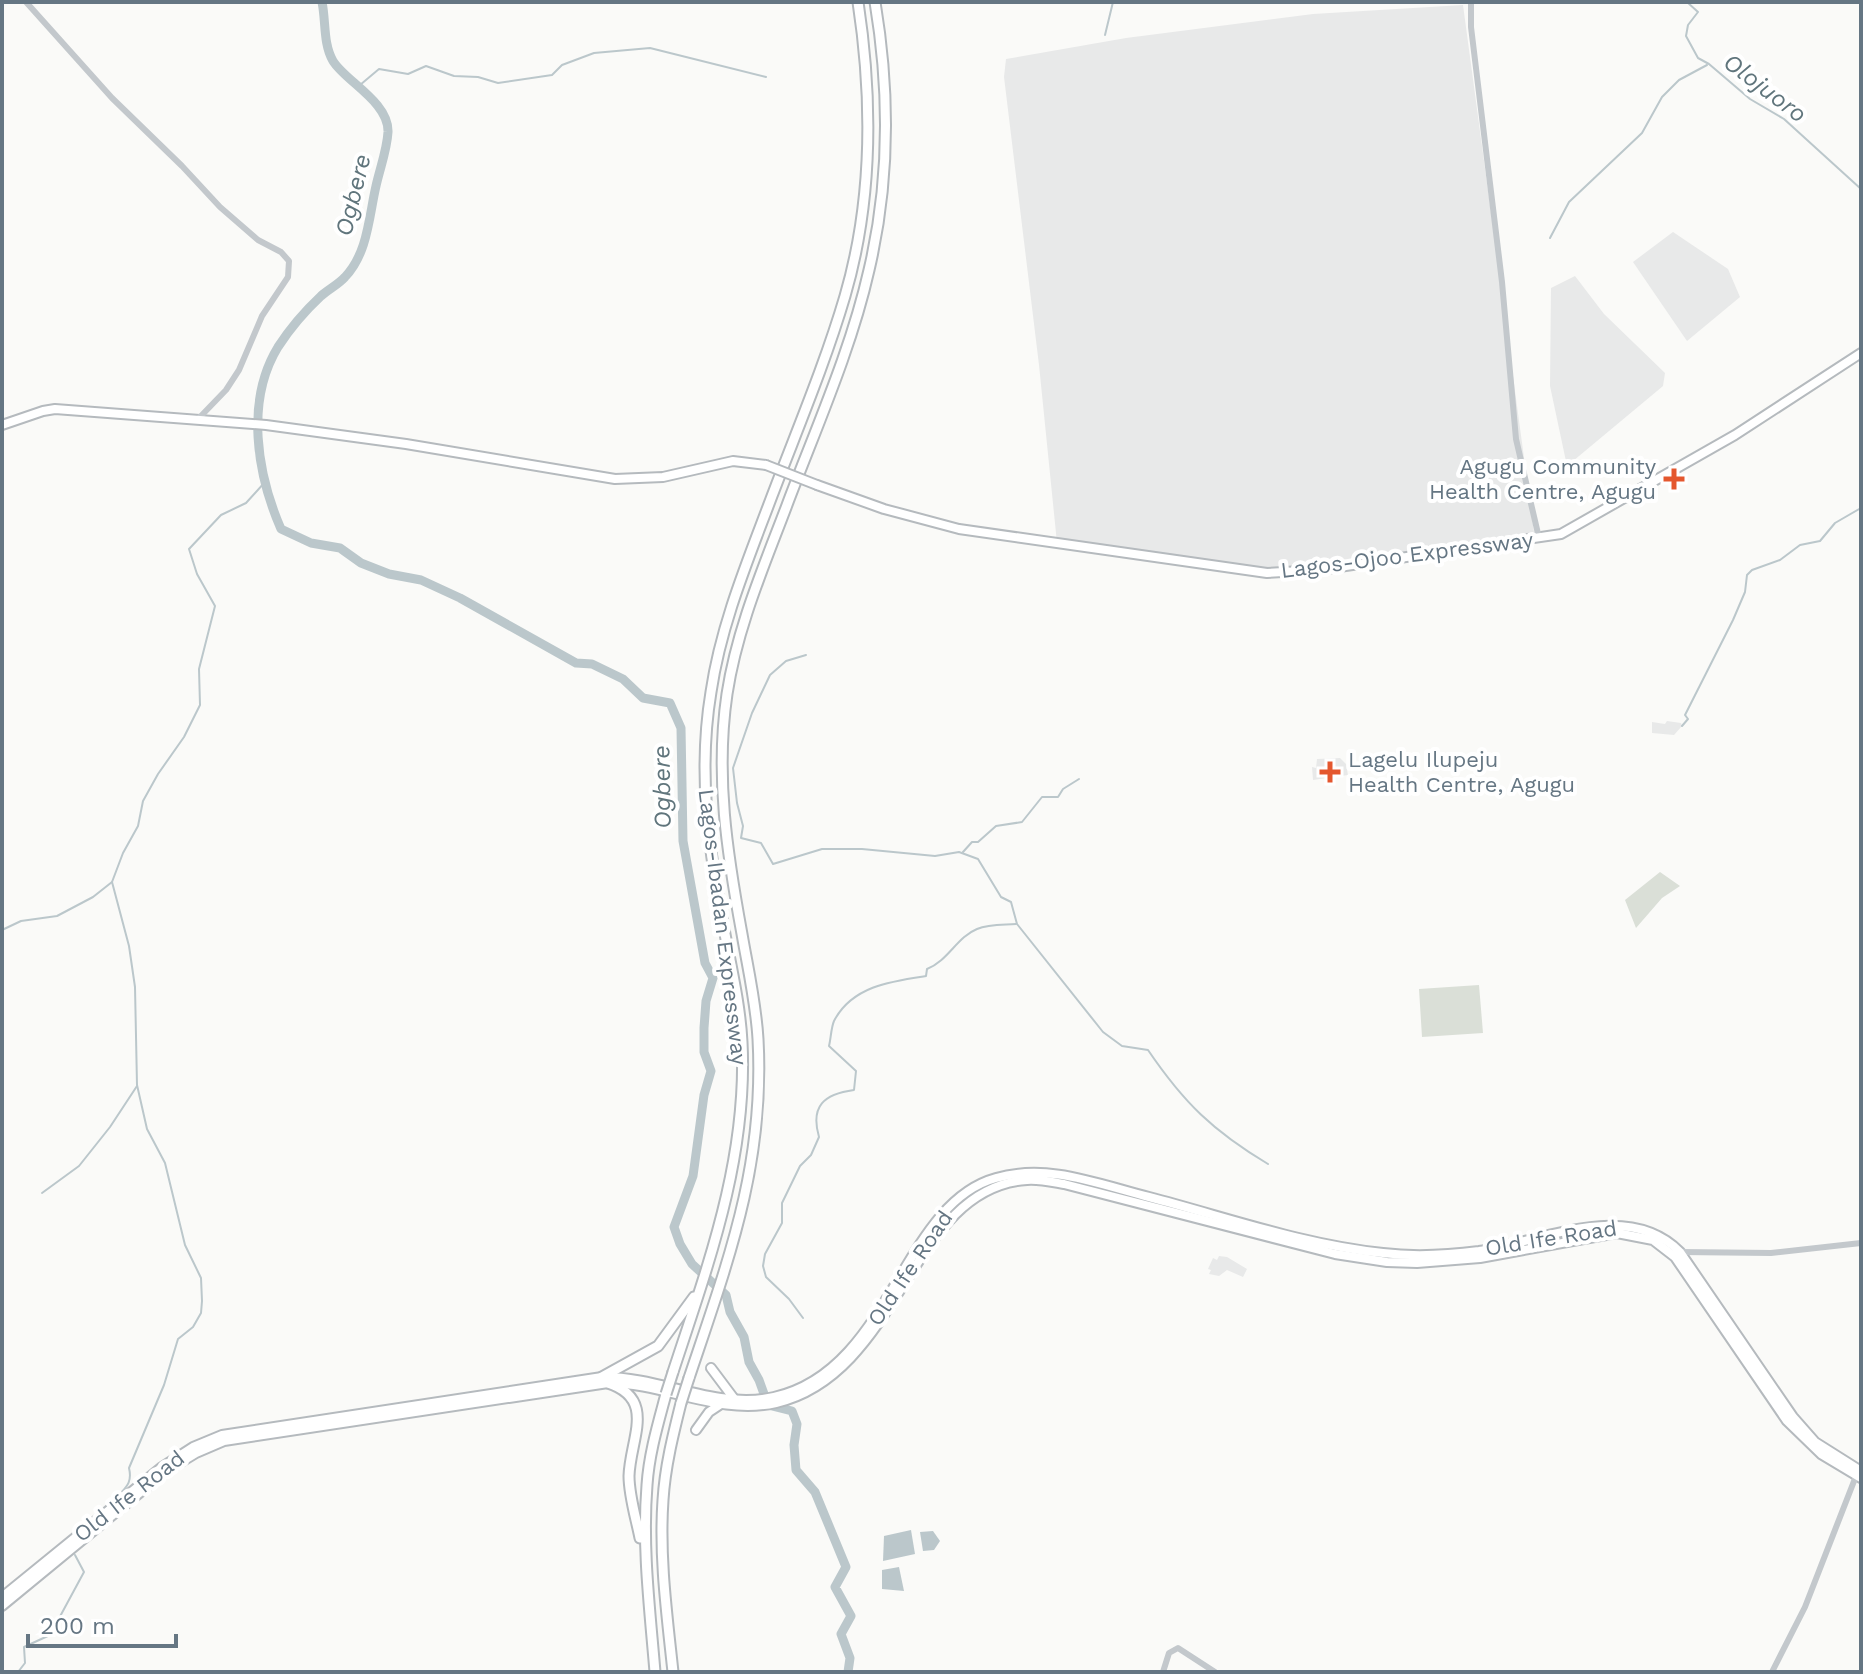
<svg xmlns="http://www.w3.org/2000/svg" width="1863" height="1674" viewBox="0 0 1863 1674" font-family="'Work Sans',sans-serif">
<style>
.built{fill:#e8e9e9}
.green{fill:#dadfd7}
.water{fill:#bbc7cb}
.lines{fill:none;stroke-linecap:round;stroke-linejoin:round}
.stream{stroke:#bbc7cb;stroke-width:2}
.river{stroke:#bbc7cb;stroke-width:9}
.major-casing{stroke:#b5babe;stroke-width:12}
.highway-casing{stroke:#b4b9bd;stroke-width:13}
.minor{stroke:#c3c8cc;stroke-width:6}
.major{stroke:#fff;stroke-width:8}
.highway{stroke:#fff;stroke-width:9}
.major-bridge-casing{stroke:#b5babe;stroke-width:12;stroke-linecap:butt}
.highway-bridge-casing{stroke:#b4b9bd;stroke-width:13;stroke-linecap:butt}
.major-bridge{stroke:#fff;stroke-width:8}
.highway-bridge{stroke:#fff;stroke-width:9}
.poi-dot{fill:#e4572e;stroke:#fff;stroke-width:3}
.labels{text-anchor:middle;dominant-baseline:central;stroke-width:8;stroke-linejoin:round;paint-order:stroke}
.poi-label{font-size:22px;fill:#657683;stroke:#fff;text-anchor:end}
.street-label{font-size:22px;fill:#657683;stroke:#fff}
.water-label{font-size:24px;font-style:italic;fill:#60757c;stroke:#fff}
</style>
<rect width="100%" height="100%" fill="#fafaf8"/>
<!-- built -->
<g class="built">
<polygon points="1463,5 1534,532 1411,551 1412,555 1288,577 1057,543 1039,365 1004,77 1006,59 1126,38 1313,14"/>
<polygon points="1673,232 1728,269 1740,297 1687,341 1633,262"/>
<polygon points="1575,276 1604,314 1665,373 1663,386 1567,466 1550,386 1551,288"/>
<polygon points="1667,721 1681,723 1682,726 1674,735 1652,733 1652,722 1665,724"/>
<polygon points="1340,758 1346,764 1348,775 1313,780 1312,767 1316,768 1317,759"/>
<polygon points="1219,1256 1227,1257 1247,1269 1243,1277 1227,1270 1219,1276 1209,1274 1211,1270 1208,1269 1213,1258 1217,1260"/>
</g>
<!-- green -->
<g class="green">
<polygon points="1660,872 1680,886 1662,898 1636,928 1625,900"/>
<polygon points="1479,985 1483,1033 1422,1037 1419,989"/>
</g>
<!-- water -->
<g class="water">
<polygon points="911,1530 915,1554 883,1561 884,1536"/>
<polygon points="933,1531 940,1541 934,1550 923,1551 920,1532"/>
<polygon points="899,1567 904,1591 882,1589 882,1570"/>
</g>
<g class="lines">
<!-- stream -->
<g class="stream">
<polyline points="1687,2 1698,12 1688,25 1686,36 1698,58 1709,64 1750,99 1784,119 1861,189"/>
<polyline points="1105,35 1113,2"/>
<polyline points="360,85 379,69 408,74 426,66 454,76 478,77 498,83 552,75 562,65 594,53 650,48 766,77"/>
<polyline points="1550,238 1569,202 1642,133 1662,97 1679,80 1707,65"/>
<path d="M806,655L786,661L770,675L752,713L733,768L737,803L743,826L741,838L761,843L773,864L822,849H862L935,856L959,852L978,859L1001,897L1011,902L1017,924L1103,1032L1122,1046L1148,1050C1184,1103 1213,1131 1268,1164"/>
<polyline points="1682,726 1688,719 1685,715 1733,620 1745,592 1747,575 1752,570 1780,560 1800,545 1820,541 1835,523 1861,508"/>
<polyline points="963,852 972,842 978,842 996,826 1022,822 1042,797 1058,797 1063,789 1079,779"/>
<polyline points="2,930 21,921 57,916 93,897 112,882"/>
<polyline points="42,1193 79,1166 110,1127 137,1086"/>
<path d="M803,1318L789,1299L766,1277L763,1266L765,1254L782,1223V1203L800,1166L811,1155L819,1137C810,1106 824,1094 854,1090L856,1071L829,1046C831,1038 831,1028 834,1021C852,986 892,981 926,976L927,969C948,961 957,937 977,929C989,924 1003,925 1016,924"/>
<path d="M114,1501C124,1488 133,1485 129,1468L164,1385L178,1339L193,1327L201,1313L202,1301L201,1278L185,1245L165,1163L147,1129L137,1085L135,987L129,946L112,882L123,853L138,826L143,801L158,774L184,737L200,705L199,669L215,606L197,574L189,549L221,515L246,503L265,482"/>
<polyline points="18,1672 25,1663 24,1647 50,1635 84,1572 75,1555"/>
</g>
<!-- river -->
<path class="river" d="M322,2C326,21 323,44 333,61C345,81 389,102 388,132C387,150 380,168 376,186C369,216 368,253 345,277C339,284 329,289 321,296C306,310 289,330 278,347C245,401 257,474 281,529L311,543L340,548L361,563L389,574L421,580L460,598L576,663L592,664L623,679L643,698L670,703L681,728L683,841L705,963L713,978L706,1001L704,1028V1052L711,1071L704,1095L693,1176L674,1227L680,1244L692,1264L726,1295L730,1312L744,1337L749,1362L759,1380L768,1405L792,1411L797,1424L794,1445L796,1470L815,1492L846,1567L835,1587L851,1616L841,1634L850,1658L848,1672"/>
<defs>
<g id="major">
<polyline points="2,425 43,411 55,409 266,425 406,444 615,479 663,477 733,461 766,465"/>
<polyline points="817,485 884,509 959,529 1267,573 1319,570 1561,534 1735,435 1861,353"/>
<polyline points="711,1368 735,1400"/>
<polyline points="696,1430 709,1412 721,1404"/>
<path d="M2,1597L162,1467L193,1447L222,1435L602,1377C661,1376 716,1410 774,1397C892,1370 901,1204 996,1178C1048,1163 1098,1184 1149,1197C1226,1217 1304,1245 1383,1253C1415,1257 1448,1255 1479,1251C1543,1241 1628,1199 1680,1252L1793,1417L1815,1442L1861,1471"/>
<path d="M2,1606L165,1472L196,1453L224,1441L608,1383C665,1383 718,1416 776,1403C901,1374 910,1187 1027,1180C1039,1179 1052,1182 1064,1184L1335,1254L1387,1262L1417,1263L1480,1258L1617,1233L1653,1240L1675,1257L1787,1421L1821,1454L1861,1478"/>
</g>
<g id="highway">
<path d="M673,1372C708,1265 748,1158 742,1042C740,1002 730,963 723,923C708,846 698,770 711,692C721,624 748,560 772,496C797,430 825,364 845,296C873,200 873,101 858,2"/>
<polyline points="602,1377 658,1346 694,1297"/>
<path d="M689,1378C728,1261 765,1165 758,1039C756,1003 748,969 742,934C727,853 715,775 727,694C737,628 764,566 787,505C816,428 851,350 869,270C890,181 890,92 875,2"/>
<path d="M608,1383C657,1399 630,1439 629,1476C629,1496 636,1518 640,1538"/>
<path d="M655,1672C650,1610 642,1548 647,1485C649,1454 658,1424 666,1394"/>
<path d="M673,1672C667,1615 659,1557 663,1500C665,1467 673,1435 681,1403"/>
</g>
</defs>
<!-- major casing -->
<use href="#major" class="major-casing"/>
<!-- highway casing -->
<use href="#highway" class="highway-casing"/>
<!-- minor -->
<g class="minor">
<polyline points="26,2 112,98 182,166 220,207 258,240 281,252 289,261 288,277 262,316 239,370 226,390 200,417 201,420"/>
<polyline points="1471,2 1471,27 1502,282 1516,439 1539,538"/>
<polyline points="1680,1252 1771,1253 1861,1243"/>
<polyline points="1163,1672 1169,1653 1178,1648 1215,1672"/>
<polyline points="1772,1672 1805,1607 1856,1476"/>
</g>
<!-- major -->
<use href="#major" class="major"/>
<!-- highway -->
<use href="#highway" class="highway"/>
<defs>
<polyline id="major-bridge" points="766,465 817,485"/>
<g id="highway-bridge">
<polyline points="666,1394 673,1372"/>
<polyline points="681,1403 689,1378"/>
</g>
</defs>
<!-- major-bridge casing -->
<use href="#major-bridge" class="major-bridge-casing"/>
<!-- highway-bridge casing -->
<use href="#highway-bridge" class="highway-bridge-casing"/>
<!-- major-bridge -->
<use href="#major-bridge" class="major-bridge"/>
<!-- highway-bridge -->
<use href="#highway-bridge" class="highway-bridge"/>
</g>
<!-- markers -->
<g class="poi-dot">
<path d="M1670 467h8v8h8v8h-8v8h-8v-8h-8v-8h8z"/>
<path d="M1326 760h8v8h8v8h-8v8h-8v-8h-8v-8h8z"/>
</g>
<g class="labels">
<!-- poi labels -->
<g class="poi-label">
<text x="1656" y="466">Agugu Community<tspan x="1656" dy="25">Health Centre, Agugu</tspan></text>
<text x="1348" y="759" text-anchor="start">Lagelu Ilupeju<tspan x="1348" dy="25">Health Centre, Agugu</tspan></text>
</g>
<!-- street labels -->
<g class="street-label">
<text transform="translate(1407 555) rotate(-7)">Lagos-Ojoo Expressway</text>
<text transform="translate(723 927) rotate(83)">Lagos-Ibadan Expressway</text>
<text transform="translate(1551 1238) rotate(-9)">Old Ife Road</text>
<text transform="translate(910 1268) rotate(-56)">Old Ife Road</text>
<text transform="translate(129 1496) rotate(-38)">Old Ife Road</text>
</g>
<!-- water labels -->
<g class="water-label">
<text transform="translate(1765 88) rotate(37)">Olojuoro</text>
<text transform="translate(353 195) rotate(-76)">Ogbere</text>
<text transform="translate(662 787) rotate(-91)">Ogbere</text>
</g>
</g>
<!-- border -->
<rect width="1863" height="1674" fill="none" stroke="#657683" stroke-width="8"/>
<!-- scale -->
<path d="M28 1634v12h148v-12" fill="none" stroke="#657683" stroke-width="4"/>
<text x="40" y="1634" font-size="24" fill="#657683" stroke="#ffffff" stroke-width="6" paint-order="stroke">200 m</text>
</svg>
